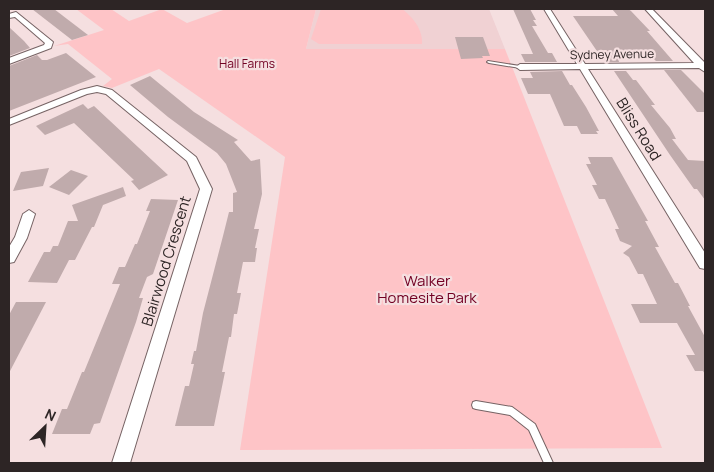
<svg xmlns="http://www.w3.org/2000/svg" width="714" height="472" viewBox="0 0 714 472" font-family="Manrope,sans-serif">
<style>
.built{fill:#f0d1d3}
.green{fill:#fec4c7}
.building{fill:#c0abac}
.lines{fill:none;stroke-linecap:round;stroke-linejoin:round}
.lane-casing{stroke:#766364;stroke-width:2}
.street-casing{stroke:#766364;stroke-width:2}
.lane{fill:#fff;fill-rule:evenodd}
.street{fill:#fff;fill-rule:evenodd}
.labels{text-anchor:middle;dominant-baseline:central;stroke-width:4.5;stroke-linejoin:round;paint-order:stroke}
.far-street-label{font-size:12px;fill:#2d2525;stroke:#f5dfe0}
.far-park-label{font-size:12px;fill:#720123;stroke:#f5dfe0}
.street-label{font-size:15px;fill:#2d2525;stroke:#f5dfe0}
.park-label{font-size:15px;fill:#720123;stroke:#f5dfe0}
</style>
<rect width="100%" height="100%" fill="#f5dfe0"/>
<!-- built -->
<polygon class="built" points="316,9 489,9 505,49 306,49"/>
<!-- green -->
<g class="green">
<polygon points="76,9 111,9 129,21 162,9 187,23 226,9 316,9 306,49 505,49 662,448 240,450 285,157 159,69 112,88 103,86 112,79 68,44 54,46 104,30"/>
<path d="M321,9H402C413,17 423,30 422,44H319L311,39Z"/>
</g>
<!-- building -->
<g class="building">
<polygon points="32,9 54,9 88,35 72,40"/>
<polygon points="513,9 530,9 536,20 533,20 537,26 532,26 548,53 552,53 557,62 525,62 521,54 533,54"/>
<polygon points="612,9 628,9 631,11 650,31 647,31 673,61 656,61 651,56 618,56 619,62 609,62 601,57 573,16 618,16"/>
<polygon points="9,27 24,41 30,48 9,56"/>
<polygon points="455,37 483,37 490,56 482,56 483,58 461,59"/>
<polygon points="66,53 96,77 9,111 9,66 37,55 42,60 47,60"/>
<polygon points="664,70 681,70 705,94 705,112 697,112"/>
<polygon points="562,71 570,85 572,85 586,107 599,131 596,131 598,134 581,134 577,126 564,126 550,94 528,94 521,78 533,78 530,72"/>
<polygon points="614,71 626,71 633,80 636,80 655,105 651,105 670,128 676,139 672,139 688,160 705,161 705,200 697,189 694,189 670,155"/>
<polygon points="150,76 194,112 238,140 234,142 251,161 260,159 262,194 254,229 259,229 255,248 257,248 255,262 243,262 237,293 241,293 237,314 234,314 231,337 229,337 222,372 225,372 214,426 175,426 185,386 189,386 194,364 191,364 194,351 196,351 203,313 223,236 229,212 233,212 233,193 237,192 226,164 217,153 168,117 130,85"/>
<polygon points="83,104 88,109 94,106 168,175 139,190 131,181 134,180 74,123 45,135 36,126"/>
<polygon points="588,157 612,157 648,221 645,221 659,247 655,247 675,283 678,283 690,306 688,306 705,337 705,374 703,371 695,371 686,355 695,355 677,323 640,323 631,304 657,304 643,274 638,274 629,257 623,253 632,246 620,241 615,229 619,229 605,199 599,199 592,185 597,185 586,164 591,164"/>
<polygon points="49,168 43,186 13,191 21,172"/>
<polygon points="71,170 88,176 69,195 49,187"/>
<polygon points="123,187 126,196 103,205 94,227 92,227 75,260 69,260 57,283 28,282 44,252 50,252 53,246 58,246 68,221 78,221 72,205"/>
<polygon points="151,199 178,200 153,274 147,277 139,298 143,298 136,322 100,423 94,424 90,434 52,434 62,409 67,409 82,372 84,372 120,284 112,284 119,267 125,267 135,244 137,244 150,211 146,211"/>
<polygon points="16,302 46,302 9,373 9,315"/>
</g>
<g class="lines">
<defs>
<g id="lane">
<polygon points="488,61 520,66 522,67 520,68 489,63 487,62"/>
<polygon points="476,401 512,407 535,424 553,463 544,463 529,430 510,415 476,409 473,408 472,405 473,402"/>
</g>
<g id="street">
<polygon points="544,9 550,9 585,64 694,63 645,9 652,9 705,63 705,72 699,68 588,69 705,253 705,269 700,268 580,69 520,70 516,67 520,64 577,64"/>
<polygon points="16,12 53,42 51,48 9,64 9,58 44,45 45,43 15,17 9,18 9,14"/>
<polygon points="97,86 112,90 196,157 212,189 130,463 112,463 200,189 187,161 106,94 97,92 87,94 9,125 9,119 81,90"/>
<polygon points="29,210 35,214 27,238 14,262 9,263 9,247 15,237 23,214"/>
</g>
</defs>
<!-- lane casing -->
<use href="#lane" class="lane-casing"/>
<!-- street casing -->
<use href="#street" class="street-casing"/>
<!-- lane -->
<use href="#lane" class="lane"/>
<!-- street -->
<use href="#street" class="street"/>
</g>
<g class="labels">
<!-- far-street labels -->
<g class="far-street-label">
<text transform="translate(612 54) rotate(-1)">Sydney Avenue</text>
</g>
<!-- far-park labels -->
<g class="far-park-label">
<text x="247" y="63">Hall Farms</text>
</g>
<!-- street labels -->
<g class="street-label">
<text transform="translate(639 129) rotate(58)">Bliss Road</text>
<text transform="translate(166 261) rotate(-73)">Blairwood Crescent</text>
</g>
<!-- park labels -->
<g class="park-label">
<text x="427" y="280">Walker<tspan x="427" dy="17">Homesite Park</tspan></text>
</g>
</g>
<!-- border -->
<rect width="714" height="472" fill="none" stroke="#2d2525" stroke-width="20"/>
<!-- north arrow -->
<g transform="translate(45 427) rotate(25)" stroke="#f5dfe0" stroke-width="4" paint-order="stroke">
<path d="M0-4L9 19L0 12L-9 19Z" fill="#2d2525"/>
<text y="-8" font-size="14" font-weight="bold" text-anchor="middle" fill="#2d2525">N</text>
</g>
</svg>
